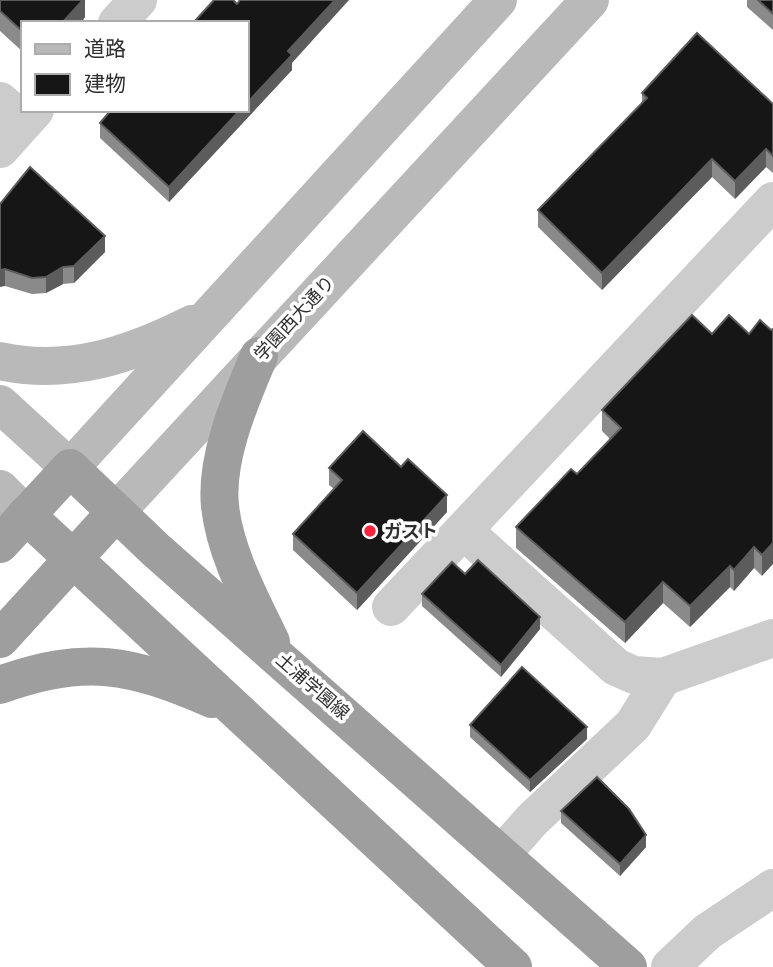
<svg xmlns="http://www.w3.org/2000/svg" width="773" height="967" viewBox="0 0 773 967" font-family="Quicksand,'Noto Sans JP',sans-serif">
<style>
.lines{fill:none;stroke-linecap:round;stroke-linejoin:round}
.minor{stroke:#ccc;stroke-width:38}
.secondary{stroke:#b9b9b9;stroke-width:38}
.trunk{stroke:#9e9e9e;stroke-width:38}
.wall{fill:#8a8a8a}
.shaded-wall{fill:#5c5c5c}
.building{fill:#161616;stroke:#5c5c5c;stroke-width:2}
.poi-dot{fill:#f2253e;stroke:#fff;stroke-width:2.5}
.labels{text-anchor:middle;dominant-baseline:central;stroke-width:7;stroke-linejoin:round;paint-order:stroke}
.street-label{font-size:18px;fill:#2f2f2f;stroke:#fff}
.poi-label{font-size:18px;font-weight:bold;fill:#2f2f2f;stroke:#fff;text-anchor:start}
</style>
<rect width="100%" height="100%" fill="#fff"/>
<g class="lines">
<!-- minor -->
<g class="minor">
<polyline points="117,23 138,0"/>
<polyline points="0,101 24,122"/>
<polyline points="0,149 35,110"/>
<polyline points="464,531 616,667 634,675 663,677 773,638"/>
<polyline points="391,607 773,201"/>
<polyline points="502,854 532,820 633,725 663,677"/>
<polyline points="670,967 707,932 773,888"/>
</g>
<!-- secondary -->
<g class="secondary">
<path d="M0,361C69,376 130,355 192,324"/>
<polyline points="0,404 70,468 498,0"/>
<polyline points="0,489 26,515"/>
<polyline points="116,512 590,0"/>
</g>
<!-- trunk -->
<g class="trunk">
<path d="M259,356C241,399 215,457 220,506C225,553 251,600 271,642"/>
<polyline points="26,515 513,967"/>
<polyline points="0,544 70,468 156,550 628,967"/>
<polyline points="0,639 116,512"/>
<path d="M0,685C85,654 131,664 212,699"/>
</g>
</g>
<!-- wall -->
<g class="wall">
<polygon points="0,0 85,0 85,17 81,23 23,23 23,52 0,31"/>
<polygon points="747,0 773,0 773,30 747,7"/>
<polygon points="292,63 292,70 169,202 100,138 100,123"/>
<polygon points="642,93 773,104 773,173 766,167 735,199 712,177 602,290 538,227 538,210 642,103"/>
<polygon points="0,204 105,252 74,283 63,284 46,293 32,294 5,286"/>
<polygon points="771,330 762,576 754,568 734,591 730,587 690,627 663,603 625,643 516,548 516,527 577,474 610,439 602,431 602,410 712,334 749,334"/>
<polygon points="329,468 447,512 357,610 293,550 293,534 334,489 329,485"/>
<polygon points="465,574 540,629 501,677 422,606 422,594"/>
<polygon points="470,725 587,739 530,792 470,737"/>
<polygon points="561,811 646,847 620,876 561,823"/>
</g>
<!-- shaded-wall -->
<g class="shaded-wall">
<polygon points="83,0 85,0 85,17 81,23 62,23"/>
<polygon points="335,0 349,0 292,63 292,70 169,202 169,187 240,110 247,110 247,103 288,51"/>
<polygon points="766,149 766,167 735,199 735,181"/>
<polygon points="712,159 712,177 602,290 602,273"/>
<polygon points="105,236 105,252 74,283 74,266"/>
<polygon points="63,267 63,284 46,293 46,277"/>
<polygon points="5,269 5,286 0,287 0,270"/>
<polygon points="447,495 447,512 357,610 357,593"/>
<polygon points="773,543 773,564 762,576 762,555"/>
<polygon points="754,547 754,568 734,591 734,570"/>
<polygon points="730,566 730,587 690,627 690,606"/>
<polygon points="663,582 663,603 625,643 625,622"/>
<polygon points="540,617 540,629 501,677 501,665"/>
<polygon points="587,727 587,739 530,792 530,780"/>
<polygon points="646,835 646,847 620,876 620,864"/>
</g>
<!-- building -->
<g class="building">
<polygon points="0,0 83,0 62,23 23,23 23,32 0,11"/>
<polygon points="214,0 233,0 237,4 240,0 335,0 288,51 292,55 247,103 247,23 193,23"/>
<polygon points="758,0 773,0 773,14"/>
<polygon points="697,33 773,104 773,156 766,149 735,181 712,159 602,273 538,210 647,98 642,93"/>
<polygon points="111,110 240,110 169,187 100,123"/>
<polygon points="30,167 105,236 74,266 63,267 46,277 32,278 5,269 0,270 0,204"/>
<polygon points="692,315 712,334 729,315 749,334 760,320 771,330 773,329 773,543 762,555 754,547 734,570 730,566 690,606 663,582 625,622 516,527 571,469 577,474 621,428 602,410"/>
<polygon points="363,431 401,467 408,459 447,495 357,593 293,534 342,480 329,468"/>
<polygon points="478,560 540,617 501,665 422,594 452,562 465,574"/>
<polygon points="522,667 587,727 530,780 470,725"/>
<polygon points="597,777 629,809 646,835 620,864 561,811"/>
</g>
<!-- markers -->
<circle class="poi-dot" cx="370" cy="531" r="7"/>
<g class="labels">
<!-- street labels -->
<g class="street-label">
<text transform="translate(294 318) rotate(-47)">学園西大通り</text>
<text transform="translate(313 686) rotate(41)">土浦学園線</text>
</g>
<!-- poi labels -->
<g class="poi-label">
<text x="384" y="531">ガスト</text>
</g>
</g>
<!-- legend -->
<rect x="21" y="21" width="228" height="91" fill="#ffffff" stroke="#acacac" stroke-width="2"/>
<rect x="35" y="44" width="35" height="10" fill="#b9b9b9" stroke="#acacac" stroke-width="2"/>
<text x="84" y="56" font-size="21" fill="#2f2f2f">道路</text>
<rect x="35" y="74" width="35" height="21" fill="#161616" stroke="#acacac" stroke-width="2"/>
<text x="84" y="91" font-size="21" fill="#2f2f2f">建物</text>
</svg>
